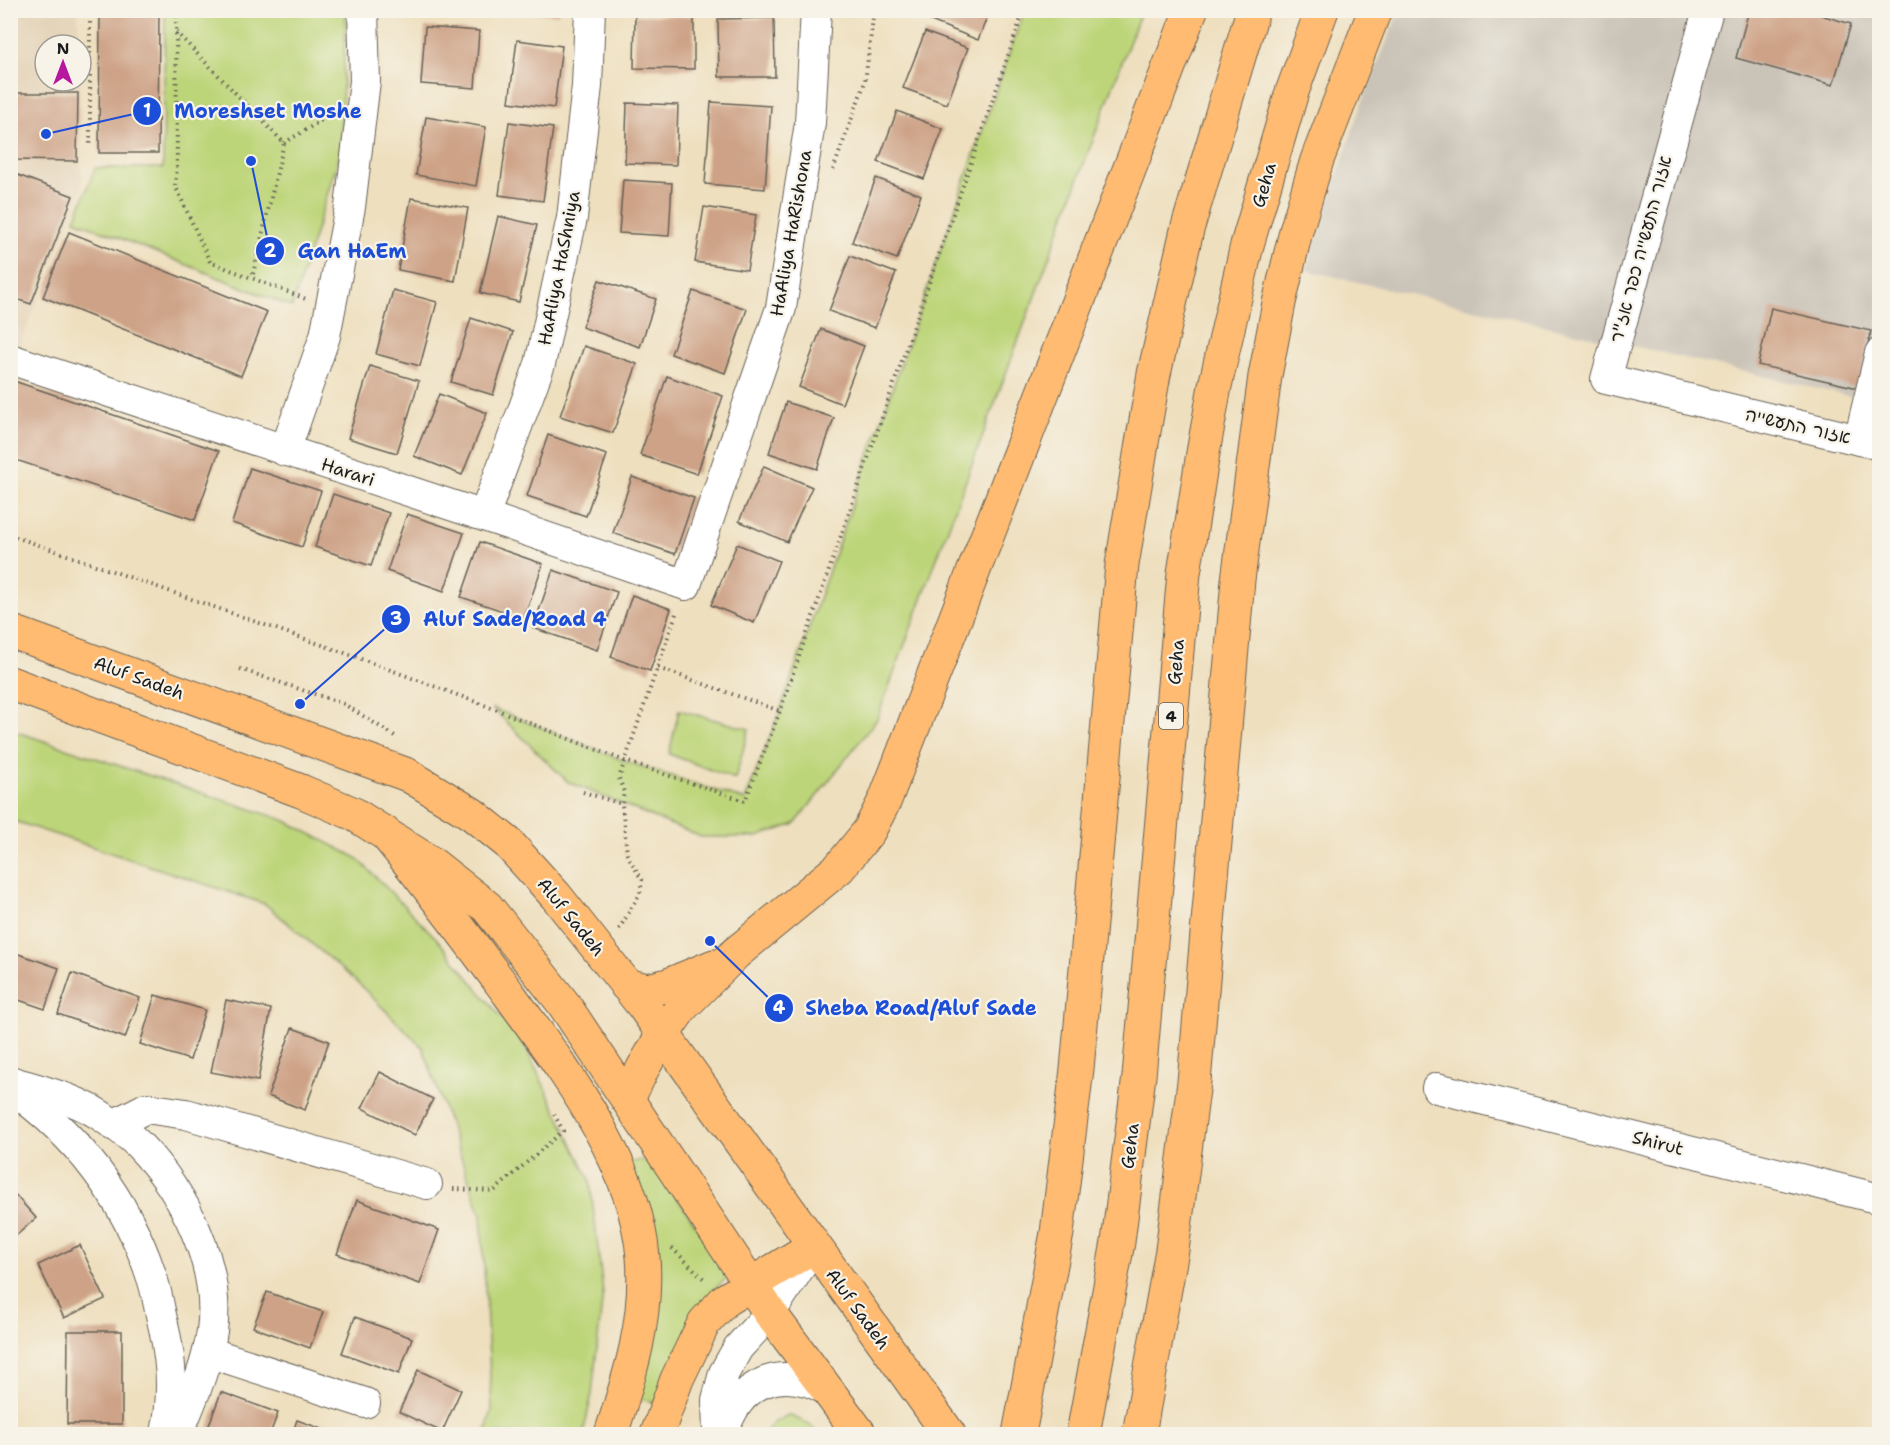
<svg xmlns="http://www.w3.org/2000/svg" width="1890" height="1445" viewBox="0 0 1890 1445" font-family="'Shantell Sans','Playpen Sans Hebrew',sans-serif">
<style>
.built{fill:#e2d0b4}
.industrial{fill:#cac3b8}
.green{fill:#bdd579;stroke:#6c784a;stroke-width:1.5}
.building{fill:#cda286}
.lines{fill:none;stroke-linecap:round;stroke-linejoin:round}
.minor-casing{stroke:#666055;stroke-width:32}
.major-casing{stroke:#666055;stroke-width:35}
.highway-casing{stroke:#666055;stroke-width:35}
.path{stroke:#666055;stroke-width:4;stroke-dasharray:1.5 4.5;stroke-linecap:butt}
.minor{stroke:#fff;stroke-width:30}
.major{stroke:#ffbb71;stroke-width:33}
.highway{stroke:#ffbb71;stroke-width:33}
.labels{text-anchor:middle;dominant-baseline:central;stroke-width:4.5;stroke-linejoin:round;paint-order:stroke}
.shield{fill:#f7f3e8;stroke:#5e5c59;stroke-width:1.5}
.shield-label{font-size:16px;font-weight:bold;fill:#1c1c1c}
.street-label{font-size:18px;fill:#1c1c1c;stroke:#f7f3e8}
.leader{fill:none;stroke:#1d4ed8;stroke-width:2}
.callout-dot{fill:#1d4ed8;stroke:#f7f3e8;stroke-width:2}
.mark-label{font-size:18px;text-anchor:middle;font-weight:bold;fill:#fff}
.callout-label{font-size:20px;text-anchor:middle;font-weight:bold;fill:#1d4ed8;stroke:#f7f3e8;stroke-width:4.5;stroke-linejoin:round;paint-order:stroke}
</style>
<rect width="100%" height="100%" fill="#f7f3e8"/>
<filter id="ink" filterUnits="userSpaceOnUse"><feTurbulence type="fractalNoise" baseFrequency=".0167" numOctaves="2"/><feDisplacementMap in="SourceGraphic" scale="12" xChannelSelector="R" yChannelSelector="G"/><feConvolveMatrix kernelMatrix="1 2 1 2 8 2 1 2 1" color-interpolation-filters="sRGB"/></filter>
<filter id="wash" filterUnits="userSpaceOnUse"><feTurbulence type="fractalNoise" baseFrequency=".008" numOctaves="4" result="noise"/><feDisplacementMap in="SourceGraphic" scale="24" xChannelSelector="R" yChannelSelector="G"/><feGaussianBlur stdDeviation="1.35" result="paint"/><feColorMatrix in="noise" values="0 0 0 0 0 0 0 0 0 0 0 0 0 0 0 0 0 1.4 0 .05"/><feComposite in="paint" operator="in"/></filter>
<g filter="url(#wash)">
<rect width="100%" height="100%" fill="#eedfbe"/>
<!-- built -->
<polygon class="built" points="11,11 78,11 79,45 45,45 45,81 80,81 82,187 20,346 11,342"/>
<!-- industrial -->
<polygon class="industrial" points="1399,11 1879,11 1879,403 1306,270 1360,108"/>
<!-- green -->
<g class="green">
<polygon points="165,11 346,11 340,154 292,307 75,220 95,168 163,168"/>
<polygon points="1024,11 1141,11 877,719 795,824 757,837 701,837 568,782 492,708 625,761 745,800 780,711"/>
<polygon points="679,710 749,729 735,779 669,754"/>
<polygon points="11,730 284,820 357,858 437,939 524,1045 590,1180 603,1292 592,1394 583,1434 485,1434 492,1410 481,1215 423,1048 358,983 265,904 11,820"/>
<polygon points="650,1158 730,1275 715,1289 656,1403 635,1397 628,1163"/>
<polygon points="788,1415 810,1424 818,1434 764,1434 773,1423"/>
</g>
<g id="blocks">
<!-- building -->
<g class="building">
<polygon points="100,10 159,10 158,153 99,153"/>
<polygon points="509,10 558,10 558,14 509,12"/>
<polygon points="911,10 990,10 978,40 911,13"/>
<polygon points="1749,10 1804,10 1851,24 1833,85 1736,58"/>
<polygon points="635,15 694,16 694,69 634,68"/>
<polygon points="774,18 775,77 719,77 718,19"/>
<polygon points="425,27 479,31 475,88 421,84"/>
<polygon points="925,32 968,48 947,104 903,88"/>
<polygon points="517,40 562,46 554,108 509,102"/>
<polygon points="10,93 78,93 77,161 10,160"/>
<polygon points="711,102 771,106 765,189 705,184"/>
<polygon points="627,103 678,105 676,165 625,163"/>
<polygon points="897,111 943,129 924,179 878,162"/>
<polygon points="426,117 486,127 476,186 416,175"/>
<polygon points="509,122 553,128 543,201 499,195"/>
<polygon points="10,172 73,196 31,304 10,297"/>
<polygon points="876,178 921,195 897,259 852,242"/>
<polygon points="623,180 672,183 669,236 619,233"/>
<polygon points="411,198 468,208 455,281 398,270"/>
<polygon points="704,207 756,215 747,270 695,262"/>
<polygon points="498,216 537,225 519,302 480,293"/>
<polygon points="69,232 267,312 241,376 43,297"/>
<polygon points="850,256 896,273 875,328 829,311"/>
<polygon points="599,280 656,299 640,347 582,327"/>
<polygon points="393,290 437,302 420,366 376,354"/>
<polygon points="693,291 747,309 725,373 671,354"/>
<polygon points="1771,308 1871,331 1858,388 1758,365"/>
<polygon points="471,318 513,332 493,395 451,382"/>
<polygon points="821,329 864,346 842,404 799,387"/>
<polygon points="584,346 637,364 613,433 560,416"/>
<polygon points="370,366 419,381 397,453 348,438"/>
<polygon points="667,376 723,396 697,474 640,455"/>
<polygon points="14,381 219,451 195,520 10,458 10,392"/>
<polygon points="439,394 487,413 462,475 414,456"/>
<polygon points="786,402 834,418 817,469 769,453"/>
<polygon points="548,435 607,455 586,516 527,496"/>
<polygon points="764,466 812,487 787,542 739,521"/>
<polygon points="250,468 321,491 302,547 232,523"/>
<polygon points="632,477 694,498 675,554 613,533"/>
<polygon points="333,494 389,513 371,566 315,547"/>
<polygon points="407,514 464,533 444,591 387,571"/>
<polygon points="480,542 543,564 524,618 461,597"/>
<polygon points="737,544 779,561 754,623 711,605"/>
<polygon points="553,570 617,592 597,650 533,628"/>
<polygon points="632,595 671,609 650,671 611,657"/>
<polygon points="10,951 59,968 45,1009 10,997"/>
<polygon points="72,973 140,998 125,1038 58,1014"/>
<polygon points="155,995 205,1010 190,1060 140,1044"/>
<polygon points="226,1000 271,1009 258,1081 211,1072"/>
<polygon points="292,1028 329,1041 305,1110 268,1096"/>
<polygon points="380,1072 433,1099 415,1135 362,1108"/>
<polygon points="10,1189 36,1218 10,1241"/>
<polygon points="357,1200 439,1230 420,1284 337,1254"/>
<polygon points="80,1245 105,1299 64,1318 38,1265"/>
<polygon points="267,1292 323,1312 310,1348 253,1327"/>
<polygon points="355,1317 412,1338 399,1374 342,1353"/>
<polygon points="68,1331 122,1331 122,1424 67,1424"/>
<polygon points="418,1370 461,1390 442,1432 399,1412"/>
<polygon points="221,1392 278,1413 270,1434 226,1434 208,1428"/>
<polygon points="297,1420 336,1434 292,1434"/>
</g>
</g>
</g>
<g filter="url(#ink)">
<use href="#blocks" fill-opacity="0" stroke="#666055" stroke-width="1.5"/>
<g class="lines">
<defs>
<g id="minor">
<polyline points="1708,10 1606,379 1880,445"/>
<polyline points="10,359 484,516 686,585 781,308 810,123 816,10"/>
<polyline points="1859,440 1880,353"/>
<polyline points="285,451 325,336 350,207 365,81 363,10"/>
<polyline points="484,516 540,364 572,218 587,86 590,10"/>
<path d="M10,1081C43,1091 79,1099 107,1120C118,1127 130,1136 139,1145C184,1192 221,1265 212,1331C207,1367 191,1401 178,1434"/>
<path d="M10,1088C77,1134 126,1199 151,1275C156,1288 158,1302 161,1315C171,1356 175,1391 166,1433"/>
<polyline points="1437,1088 1880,1199"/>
<polyline points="113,1125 146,1108 186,1114 427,1184"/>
<polyline points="208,1352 365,1403"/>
<polyline points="718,1434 717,1400 724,1373 738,1348 770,1313 814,1246"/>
<path d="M723,1434C738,1382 781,1363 829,1391"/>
</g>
<g id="major">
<polyline points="10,631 408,775 472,814 508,843 556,896 644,1007 949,1434"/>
<polyline points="10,683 301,791 354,814 431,863 487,907 563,1003 770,1313 860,1434"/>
<polyline points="626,985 648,990 668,985 714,966"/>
<polyline points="628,1099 643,1068 663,1034 682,1007 736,953 839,868 869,831 885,800 1191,10"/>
<polyline points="1139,1434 1172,1250 1194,1082 1238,580 1265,376 1279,303 1296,231 1317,160 1375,10"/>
</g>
<g id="highway">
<path d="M384,832C428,885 468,939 509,994C564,1070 635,1161 643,1257C648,1319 630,1376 611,1434"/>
<polyline points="657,1434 677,1379 704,1323 725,1300 814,1246"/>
<polyline points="1019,1434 1057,1233 1077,1069 1122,565 1142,443 1154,374 1187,230 1253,10"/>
<polyline points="1083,1434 1118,1242 1139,1076 1184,573 1203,453 1215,386 1247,245 1292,92 1322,10"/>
</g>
</defs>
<!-- minor casing -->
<use href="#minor" class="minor-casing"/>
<!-- major casing -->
<use href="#major" class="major-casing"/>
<!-- highway casing -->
<use href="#highway" class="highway-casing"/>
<!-- path -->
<g class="path">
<polyline points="90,10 90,145"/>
<polyline points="176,10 177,168 175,185 210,262 306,299"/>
<polyline points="176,32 284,143 252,278"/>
<polyline points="284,143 335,112"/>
<polyline points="833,170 865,82 874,10"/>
<polyline points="10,535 356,657 492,708 625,761 745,801 780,711 1024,10"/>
<polyline points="658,668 780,711"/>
<polyline points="240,669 344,704 398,738"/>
<polyline points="583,792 622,804 624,792 619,778 677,611"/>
<polyline points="619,929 640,894 642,880 627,854 622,804"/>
<polyline points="453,1189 494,1191 563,1131 554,1114"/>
<polyline points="672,1248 705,1280"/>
<polyline points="10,1431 16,1434"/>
</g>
<!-- minor -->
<use href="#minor" class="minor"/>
<!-- major -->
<use href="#major" class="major"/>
<!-- highway -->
<use href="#highway" class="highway"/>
</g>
</g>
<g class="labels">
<!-- shield labels -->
<rect class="shield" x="1159" y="703" width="24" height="26" rx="4.5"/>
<g class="shield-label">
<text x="1171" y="716">4</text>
</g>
<!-- street labels -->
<g class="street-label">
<text transform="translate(1264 185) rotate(-74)">Geha</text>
<text transform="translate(791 233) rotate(-80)">HaAliya HaRishona</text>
<text transform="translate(1641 249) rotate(-75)">אזור התעשייה כפר אז"ר</text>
<text transform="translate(559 268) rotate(-79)">HaAliya HaShniya</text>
<text transform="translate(1798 426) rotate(13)">אזור התעשייה</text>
<text transform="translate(348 472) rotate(18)">Harari</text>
<text transform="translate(1176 662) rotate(-85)">Geha</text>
<text transform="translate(139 678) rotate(20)">Aluf Sadeh</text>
<text transform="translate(571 917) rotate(51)">Aluf Sadeh</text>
<text transform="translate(1658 1143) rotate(14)">Shirut</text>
<text transform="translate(1130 1146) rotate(-83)">Geha</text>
<text transform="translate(858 1309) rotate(54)">Aluf Sadeh</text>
</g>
</g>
<!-- callouts -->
<path class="leader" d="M46 134L147 111M251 161L270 251M300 704L396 619M710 941L779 1008"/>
<g class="callout-dot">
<circle cx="46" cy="134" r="6"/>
<circle cx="251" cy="161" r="6"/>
<circle cx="300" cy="704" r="6"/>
<circle cx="710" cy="941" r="6"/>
<circle cx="147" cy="111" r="15"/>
<circle cx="270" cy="251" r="15"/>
<circle cx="396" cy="619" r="15"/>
<circle cx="779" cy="1008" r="15"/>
</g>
<g class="mark-label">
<text x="147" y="117">1</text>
<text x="270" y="257">2</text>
<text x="396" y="625">3</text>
<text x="779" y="1014">4</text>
</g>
<g class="callout-label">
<text x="268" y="118">Moreshset Moshe</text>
<text x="352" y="258">Gan HaEm</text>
<text x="515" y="626">Aluf Sade/Road 4</text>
<text x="921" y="1015">Sheba Road/Aluf Sade</text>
</g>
<!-- margin -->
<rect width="1890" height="1445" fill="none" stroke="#f7f3e8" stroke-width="36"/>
<!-- north arrow -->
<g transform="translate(63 63)"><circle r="28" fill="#f7f3e8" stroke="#9f9d96" stroke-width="1.5"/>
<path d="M0-4.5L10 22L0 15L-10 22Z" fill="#b5179e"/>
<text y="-9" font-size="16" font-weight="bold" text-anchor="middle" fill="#1c1c1c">N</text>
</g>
</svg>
